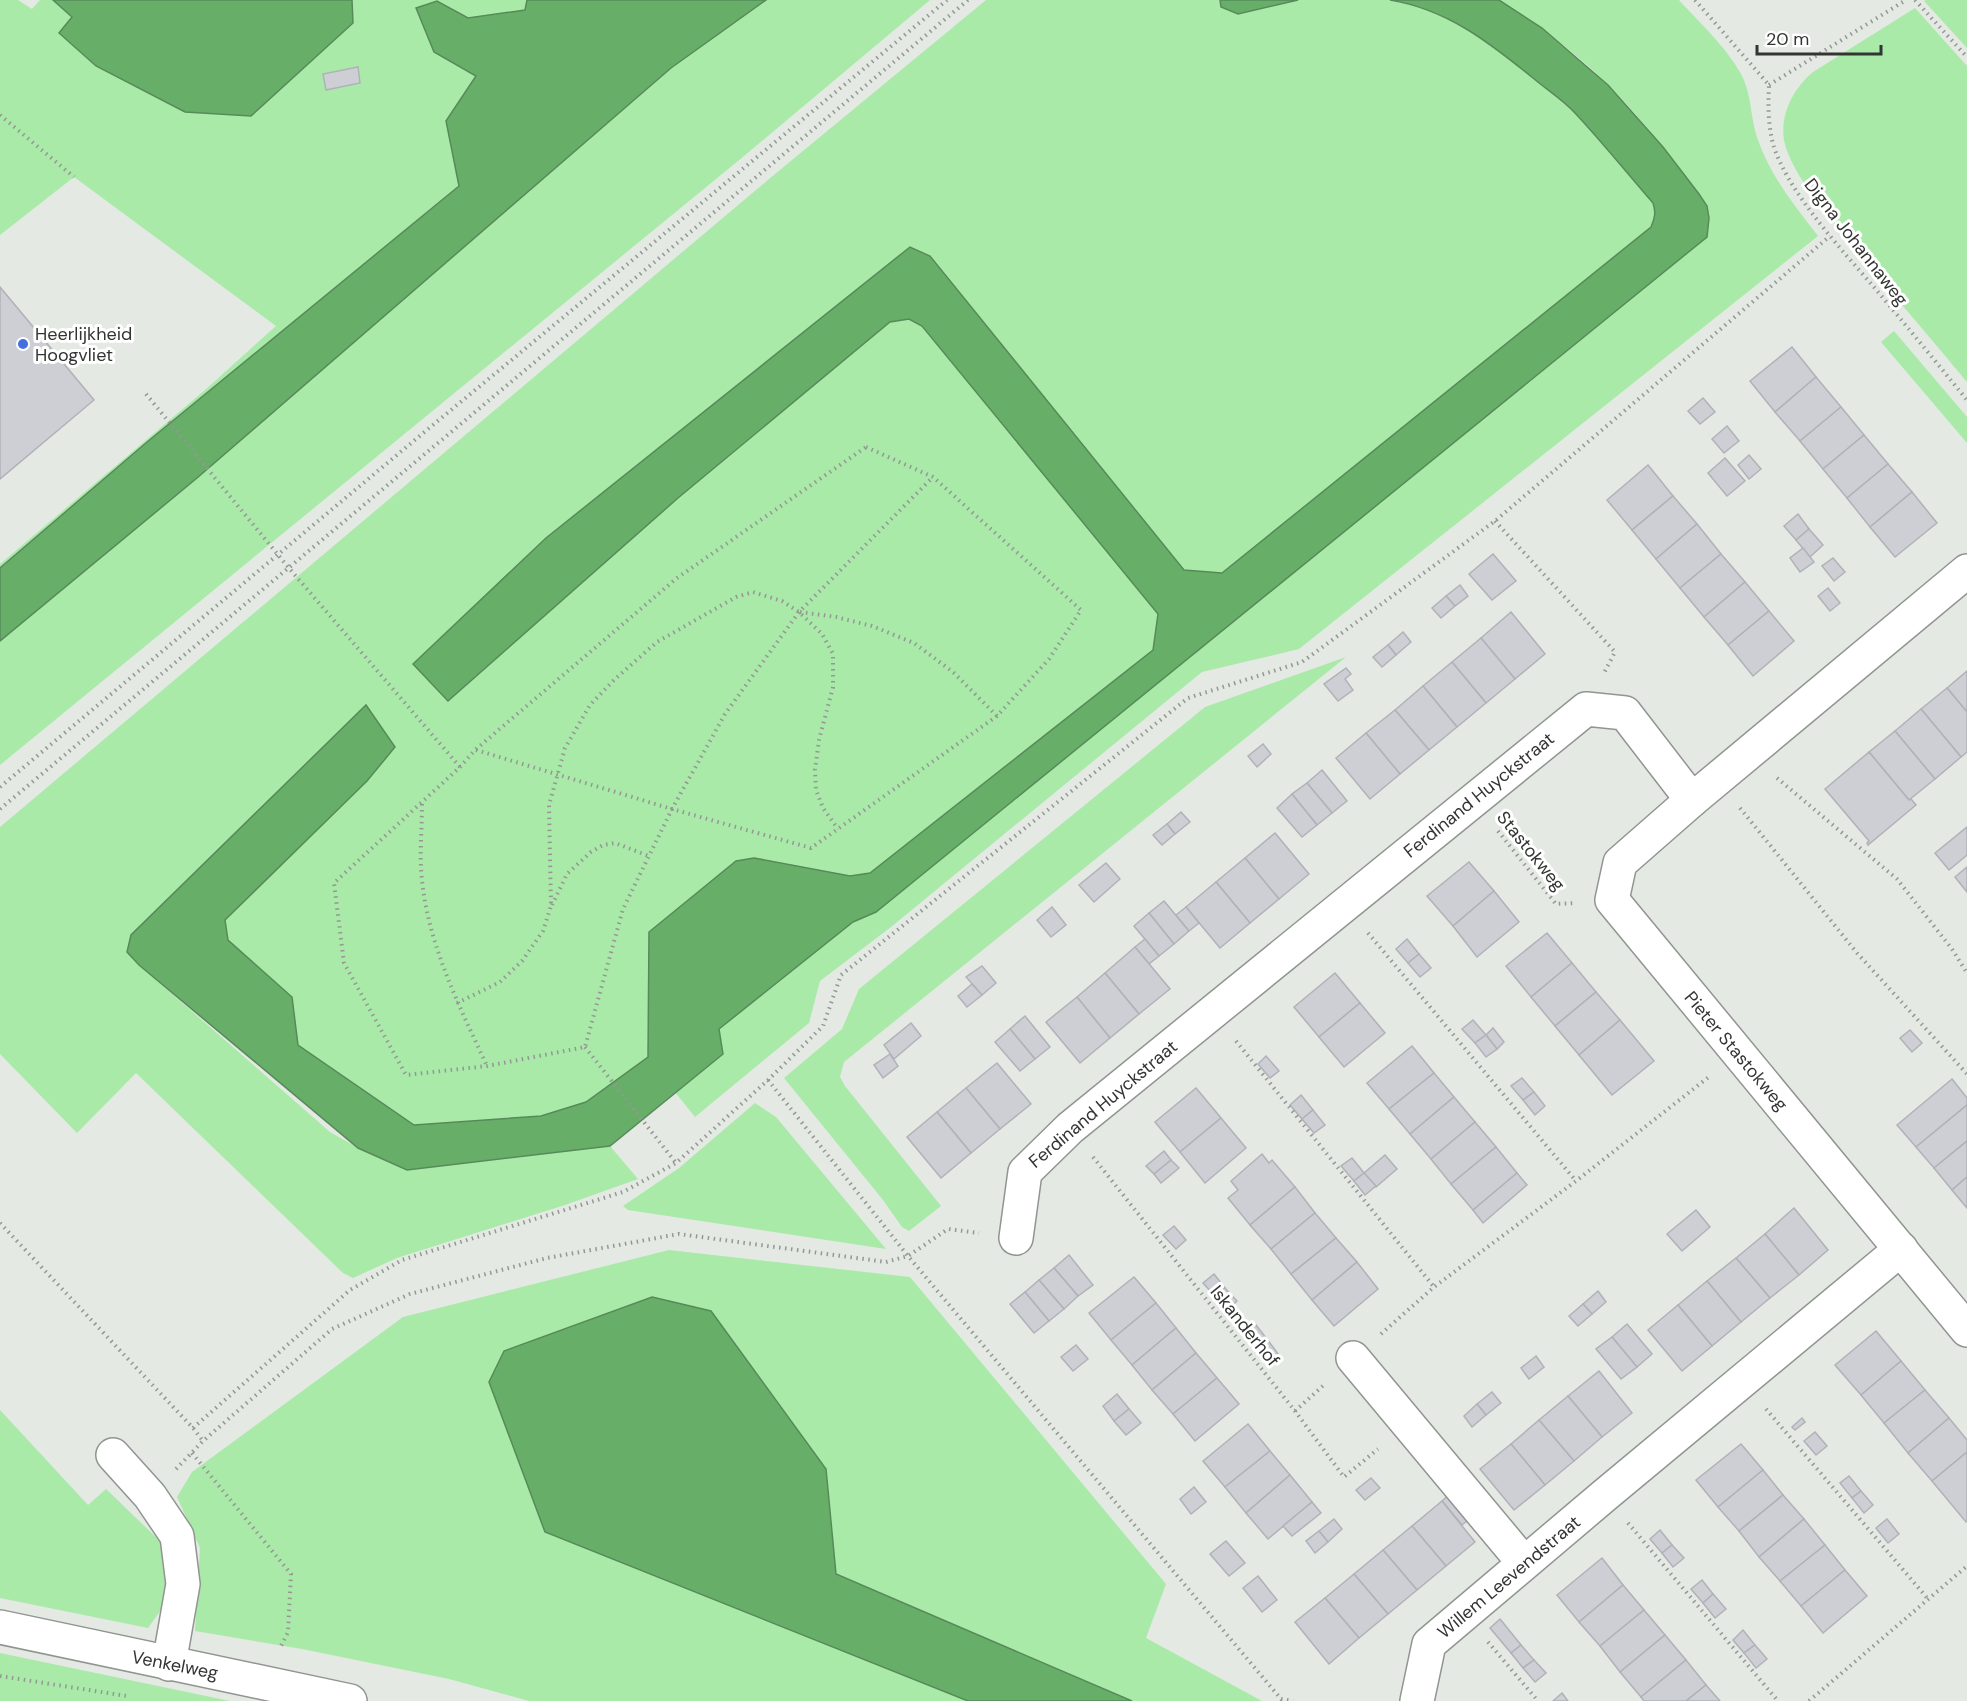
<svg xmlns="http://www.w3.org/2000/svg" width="1967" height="1701" viewBox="0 0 1967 1701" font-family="'DM Sans',sans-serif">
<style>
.green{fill:#a9eaa9}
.water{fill:#67af69;stroke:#578a59;stroke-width:1.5}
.building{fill:#cdcfd5;stroke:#b0b2b8;stroke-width:1.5}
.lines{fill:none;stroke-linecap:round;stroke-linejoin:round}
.minor-casing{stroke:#919591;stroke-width:36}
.path{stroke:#949894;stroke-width:4;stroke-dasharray:1.5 4.5;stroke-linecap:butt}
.minor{stroke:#fff;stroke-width:33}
.poi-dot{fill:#446fe0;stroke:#fff;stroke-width:2}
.labels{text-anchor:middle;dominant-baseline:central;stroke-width:6;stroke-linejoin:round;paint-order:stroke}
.street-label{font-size:18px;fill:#333533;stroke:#fff}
.poi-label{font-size:18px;fill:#333533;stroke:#fff;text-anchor:start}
</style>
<rect width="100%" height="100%" fill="#e4e9e4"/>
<!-- green -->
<g class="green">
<polygon points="0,0 18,0 32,9 40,0 53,0 72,17 59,33 96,66 185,112 251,116 353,23 352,0 527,0 525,10 468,18 437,1 434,52 476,76 446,121 459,186 147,442 0,568 0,564 205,390 276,326 74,177 0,235"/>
<polygon points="766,0 930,0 738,161 0,765 0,641 197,478 671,68"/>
<path d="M986,0H1220L1221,7L1238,14L1298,0H1390L1410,3L1442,15L1472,31L1495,47L1574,112L1653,203C1656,212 1655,218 1651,227L1222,573L1184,570L910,247L546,538L414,664L448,701L678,498L890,322L909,319L922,326L1158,614L1153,650L870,873L850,876L754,858L649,932L648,1057L586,1102L541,1116L413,1125L298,1045L292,997L228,940L225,920L367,781L395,747L127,952L139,965L330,1132L358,1148L407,1170L610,1146L638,1179L565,1205L397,1258L353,1278L343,1273L136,1073L77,1133L0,1054V827L769,179Z"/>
<path d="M1499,0H1679C1699,22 1727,48 1741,74C1752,94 1750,118 1758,140C1771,177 1795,206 1818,236L1299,649L1202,672L891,927L820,981L809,1023L695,1117L675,1092L723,1054L719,1029L853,921L876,912L1707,237L1709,218L1707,206C1676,166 1644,120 1608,85C1576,52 1537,25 1499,0Z"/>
<polygon points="1926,0 1967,0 1967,48 1924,1"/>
<path d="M1915,8L1967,66V382C1936,345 1905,308 1873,271C1848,240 1791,178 1784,140C1780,113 1794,88 1813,72Z"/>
<polygon points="1894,331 1967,417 1967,443 1881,342"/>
<polygon points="1346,657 844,1062 840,1077 845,1086 941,1206 909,1231 902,1227 883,1200 784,1078 842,1029 859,989 1205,707"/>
<polygon points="755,1103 776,1117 886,1249 628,1210 623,1206 679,1168"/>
<polygon points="669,1250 910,1277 1166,1584 1146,1638 1262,1701 1132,1701 836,1574 826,1469 711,1311 598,1553 968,1701 529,1701 449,1679 302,1649 195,1631 200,1548 177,1497 192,1472 403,1317"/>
<polygon points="0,1410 88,1505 106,1489 164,1545 169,1575 163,1607 148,1628 0,1598"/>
<polygon points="0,1653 230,1701 0,1701"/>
</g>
<!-- water -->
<g class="water">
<polygon points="53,0 352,0 353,23 251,116 185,112 96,66 59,33 72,17"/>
<polygon points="527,0 766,0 671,68 197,478 0,641 0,568 147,442 459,186 446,121 476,76 434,52 416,8 437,1 468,18 525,10"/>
<polygon points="1220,0 1298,0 1238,14 1221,7"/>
<path d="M1390,0H1499L1542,28L1608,85L1663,147L1699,194L1707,206L1709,218L1707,237L876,912L853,922L719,1029L723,1054L610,1146L407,1170L358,1148L139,965L127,952L131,935L366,705L395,747L367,781L225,920L228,940L292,997L298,1045L414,1125L541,1116L586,1102L648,1057L649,932L736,861L754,858L850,876L870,873L1153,650L1158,614L922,326L909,319L890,322L678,498L448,701L413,664L546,538L910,247L930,256L1184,570L1222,573L1651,227C1655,218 1656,212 1653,203C1627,173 1602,142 1575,113C1563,100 1547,90 1533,78C1490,43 1447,9 1390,0Z"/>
<polygon points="652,1297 711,1311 826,1469 836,1574 1132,1701 968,1701 545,1532 489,1382 504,1351"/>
</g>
<!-- building -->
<g class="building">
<polygon points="358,67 360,83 326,90 323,74"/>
<polygon points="0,287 94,400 0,479"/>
<polygon points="1792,347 1816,377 1775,412 1750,381"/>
<polygon points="1816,377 1841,407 1800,441 1775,412"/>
<polygon points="1703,398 1715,412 1700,424 1688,411"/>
<polygon points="1841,407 1864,435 1823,469 1800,441"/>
<polygon points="1727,426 1739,441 1724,453 1712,439"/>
<polygon points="1864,435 1888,464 1847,498 1823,469"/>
<polygon points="1749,455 1761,469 1749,479 1738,465"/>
<polygon points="1725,458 1745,481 1727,496 1708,473"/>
<polygon points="1888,464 1912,492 1870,527 1847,498"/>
<polygon points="1648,465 1673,496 1632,530 1607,500"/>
<polygon points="1912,492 1937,523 1895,557 1870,527"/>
<polygon points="1673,496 1697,524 1656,559 1632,530"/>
<polygon points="1798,514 1809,529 1796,540 1784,526"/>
<polygon points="1697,524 1721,554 1680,588 1656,559"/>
<polygon points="1809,529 1823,545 1810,557 1796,540"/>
<polygon points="1803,548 1814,562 1800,572 1790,558"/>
<polygon points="1493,554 1516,581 1492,600 1469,574"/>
<polygon points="1721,554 1745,582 1704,617 1680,588"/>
<polygon points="1833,558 1845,572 1834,581 1822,566"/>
<polygon points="1745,582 1769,611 1728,645 1704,617"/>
<polygon points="1460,585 1468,596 1455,606 1446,596"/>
<polygon points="1828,588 1840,603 1830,611 1818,596"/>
<polygon points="1446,596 1455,606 1441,618 1432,608"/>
<polygon points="1769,611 1794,641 1753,676 1728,645"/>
<polygon points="1511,612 1545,654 1515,679 1481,638"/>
<polygon points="1403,632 1411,642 1396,655 1388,645"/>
<polygon points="1481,638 1515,679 1486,703 1452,662"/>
<polygon points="1388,645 1396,655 1382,667 1373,657"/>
<polygon points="1452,662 1486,703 1457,727 1423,686"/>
<polygon points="1346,668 1351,674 1345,679 1353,690 1338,701 1324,684"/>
<polygon points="1967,671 1967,712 1947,688"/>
<polygon points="1423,686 1457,727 1429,750 1395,710"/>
<polygon points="1947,688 1967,712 1967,752 1961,757 1921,709"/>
<polygon points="1921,709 1961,757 1935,779 1895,731"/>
<polygon points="1395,710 1429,750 1400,774 1366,733"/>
<polygon points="1895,731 1935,779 1909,800 1869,752"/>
<polygon points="1366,733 1400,774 1370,799 1336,758"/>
<polygon points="1263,744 1271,754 1257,767 1248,756"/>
<polygon points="1869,752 1909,800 1911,799 1916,805 1868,845 1867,843 1869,841 1825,789"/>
<polygon points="1322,770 1347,801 1332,813 1307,783"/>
<polygon points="1307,783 1332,813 1317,825 1292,794"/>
<polygon points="1292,794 1317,825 1302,837 1277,808"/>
<polygon points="1181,812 1190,822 1175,834 1167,824"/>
<polygon points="1167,824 1175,834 1162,845 1153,835"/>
<polygon points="1967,827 1967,855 1949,870 1935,853"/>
<polygon points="1275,833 1309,874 1279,899 1245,858"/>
<polygon points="1245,858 1279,899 1250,923 1216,882"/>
<polygon points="1469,862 1494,891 1453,926 1427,896"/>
<polygon points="1106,863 1120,879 1094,902 1079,885"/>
<polygon points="1967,867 1967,892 1955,877"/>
<polygon points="1216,882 1250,923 1220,948 1186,907"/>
<polygon points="1494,891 1519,922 1477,957 1453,926"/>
<polygon points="1164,901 1189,931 1174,944 1149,913"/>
<polygon points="1052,907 1066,925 1051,937 1037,920"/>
<polygon points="1186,907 1199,923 1189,931 1176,915"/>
<polygon points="1149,913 1174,944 1159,956 1134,926"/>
<polygon points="1547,933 1572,963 1531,997 1506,966"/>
<polygon points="1145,939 1159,956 1149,964 1135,947"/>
<polygon points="1407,939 1419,954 1408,963 1396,949"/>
<polygon points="1135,947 1170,989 1139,1014 1105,973"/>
<polygon points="1419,954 1431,968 1420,977 1408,963"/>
<polygon points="1572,963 1596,992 1555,1026 1531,997"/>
<polygon points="982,966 996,983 982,995 966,977"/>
<polygon points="1105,973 1139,1014 1110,1038 1077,997"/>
<polygon points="1335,973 1360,1003 1319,1037 1294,1007"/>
<polygon points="972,984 982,995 967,1007 958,996"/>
<polygon points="1596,992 1620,1020 1579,1055 1555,1026"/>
<polygon points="1077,997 1110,1038 1080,1063 1046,1022"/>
<polygon points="1360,1003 1385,1033 1344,1067 1319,1037"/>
<polygon points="1025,1016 1050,1047 1035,1059 1010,1029"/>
<polygon points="1473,1020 1486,1035 1475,1043 1462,1029"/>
<polygon points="1620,1020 1654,1061 1612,1095 1579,1055"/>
<polygon points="911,1023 921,1036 894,1059 884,1045"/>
<polygon points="1493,1028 1504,1042 1497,1049 1486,1035"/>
<polygon points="1010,1029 1035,1059 1020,1071 995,1042"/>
<polygon points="1910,1030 1922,1043 1912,1052 1900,1038"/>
<polygon points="1486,1035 1497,1049 1486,1057 1475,1043"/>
<polygon points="1412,1046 1434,1073 1389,1109 1367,1083"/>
<polygon points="890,1054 898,1066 883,1078 874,1065"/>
<polygon points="1266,1056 1279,1071 1270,1078 1258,1064"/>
<polygon points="997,1063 1031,1104 1000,1129 966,1088"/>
<polygon points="1434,1073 1454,1097 1410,1134 1389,1109"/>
<polygon points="1522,1078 1534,1092 1523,1100 1511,1086"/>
<polygon points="1952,1079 1967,1098 1967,1105 1916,1147 1897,1125"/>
<polygon points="966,1088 1000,1129 971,1153 937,1112"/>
<polygon points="1196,1088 1221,1118 1180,1152 1155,1122"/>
<polygon points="1534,1092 1545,1106 1535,1115 1523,1100"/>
<polygon points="1301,1095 1313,1110 1302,1119 1290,1105"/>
<polygon points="1454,1097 1475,1122 1431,1159 1410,1134"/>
<polygon points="1967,1105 1967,1141 1934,1168 1916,1147"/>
<polygon points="1313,1110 1325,1125 1314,1133 1302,1119"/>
<polygon points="937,1112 971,1153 941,1178 907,1137"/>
<polygon points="1221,1118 1246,1148 1205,1183 1180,1152"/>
<polygon points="1475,1122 1496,1147 1451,1184 1431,1159"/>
<polygon points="1967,1141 1967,1177 1952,1190 1934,1168"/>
<polygon points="1496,1147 1517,1173 1473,1210 1451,1184"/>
<polygon points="1164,1151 1171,1160 1154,1174 1146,1166"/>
<polygon points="1262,1154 1269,1163 1272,1160 1295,1187 1250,1225 1228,1198 1238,1190 1231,1181"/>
<polygon points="1385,1155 1397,1169 1376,1187 1364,1173"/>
<polygon points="1352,1158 1364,1173 1354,1181 1341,1166"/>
<polygon points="1171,1160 1179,1168 1161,1183 1154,1174"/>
<polygon points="1364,1173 1376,1186 1365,1195 1354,1181"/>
<polygon points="1517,1173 1527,1185 1483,1223 1473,1210"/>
<polygon points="1967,1177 1967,1208 1952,1190"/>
<polygon points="1295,1187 1315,1213 1271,1249 1250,1225"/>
<polygon points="1794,1208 1828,1250 1799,1275 1765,1234"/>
<polygon points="1696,1210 1710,1227 1682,1251 1667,1234"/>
<polygon points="1315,1213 1336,1238 1291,1274 1271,1249"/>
<polygon points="1174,1226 1186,1240 1176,1249 1163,1235"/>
<polygon points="1765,1234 1799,1275 1770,1298 1736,1258"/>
<polygon points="1336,1238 1357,1262 1312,1300 1291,1274"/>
<polygon points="1069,1255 1093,1285 1078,1296 1054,1268"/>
<polygon points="1736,1258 1770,1298 1741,1322 1707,1281"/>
<polygon points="1357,1262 1378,1289 1334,1326 1312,1300"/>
<polygon points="1054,1268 1078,1296 1064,1309 1039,1280"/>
<polygon points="1214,1274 1225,1288 1215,1296 1203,1283"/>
<polygon points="1134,1277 1156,1303 1111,1340 1089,1313"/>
<polygon points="1039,1280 1064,1309 1049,1321 1025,1292"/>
<polygon points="1707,1281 1741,1322 1712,1346 1678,1305"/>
<polygon points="1225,1288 1237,1301 1227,1311 1215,1296"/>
<polygon points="1598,1291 1606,1302 1592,1314 1583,1304"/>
<polygon points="1025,1292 1049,1321 1034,1333 1010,1304"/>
<polygon points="1156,1303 1176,1328 1132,1365 1111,1340"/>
<polygon points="1583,1304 1592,1314 1578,1326 1569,1316"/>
<polygon points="1678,1305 1712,1346 1682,1371 1648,1330"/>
<polygon points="1627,1324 1652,1354 1637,1367 1612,1337"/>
<polygon points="1256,1325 1267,1339 1256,1347 1245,1334"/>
<polygon points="1176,1328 1196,1353 1152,1390 1132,1365"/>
<polygon points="1876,1331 1901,1361 1861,1395 1835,1365"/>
<polygon points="1612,1337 1637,1367 1621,1379 1596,1349"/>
<polygon points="1267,1339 1279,1355 1269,1363 1256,1347"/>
<polygon points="1076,1345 1088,1359 1073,1371 1061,1357"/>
<polygon points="1196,1353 1217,1378 1173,1414 1152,1390"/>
<polygon points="1536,1356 1544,1367 1529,1379 1521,1368"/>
<polygon points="1901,1361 1925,1390 1884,1423 1861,1395"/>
<polygon points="1599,1371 1632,1413 1602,1437 1568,1396"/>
<polygon points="1217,1378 1239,1404 1195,1441 1173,1414"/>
<polygon points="1925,1390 1949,1418 1908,1453 1884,1423"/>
<polygon points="1492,1392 1501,1403 1486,1415 1477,1404"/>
<polygon points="1117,1394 1129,1409 1114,1421 1103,1406"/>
<polygon points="1568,1396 1602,1437 1574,1461 1539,1420"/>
<polygon points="1477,1404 1486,1415 1472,1427 1464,1416"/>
<polygon points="1129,1409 1141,1423 1126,1435 1114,1421"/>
<polygon points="1802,1418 1805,1422 1795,1430 1792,1427"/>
<polygon points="1949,1418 1967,1440 1967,1452 1932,1481 1908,1453"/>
<polygon points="1539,1420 1574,1461 1545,1485 1511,1444"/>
<polygon points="1248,1424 1270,1451 1225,1487 1203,1461"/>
<polygon points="1815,1432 1827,1446 1816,1455 1804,1441"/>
<polygon points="1511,1444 1545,1485 1514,1510 1480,1469"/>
<polygon points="1741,1444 1763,1470 1718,1507 1696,1480"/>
<polygon points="1270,1451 1290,1475 1246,1513 1225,1487"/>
<polygon points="1967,1452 1967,1521 1966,1522 1932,1481"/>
<polygon points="1763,1470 1783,1495 1739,1531 1718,1507"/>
<polygon points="1290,1475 1312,1502 1268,1539 1246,1513"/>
<polygon points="1849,1476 1861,1491 1852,1498 1840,1483"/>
<polygon points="1371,1478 1380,1488 1365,1500 1356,1490"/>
<polygon points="1194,1487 1206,1502 1191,1514 1180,1499"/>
<polygon points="1454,1490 1474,1515 1462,1525 1442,1501"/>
<polygon points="1861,1491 1873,1505 1864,1513 1852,1498"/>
<polygon points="1783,1495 1804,1519 1759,1557 1739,1531"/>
<polygon points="1442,1501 1475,1542 1446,1566 1412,1526"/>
<polygon points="1312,1502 1321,1513 1292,1536 1283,1526"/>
<polygon points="1334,1519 1342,1529 1328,1542 1319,1531"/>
<polygon points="1804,1519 1825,1545 1780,1581 1759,1557"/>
<polygon points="1887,1519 1899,1534 1888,1543 1876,1528"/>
<polygon points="1412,1526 1446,1566 1417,1590 1383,1550"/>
<polygon points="1660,1530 1672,1545 1662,1553 1650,1539"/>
<polygon points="1319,1531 1328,1542 1315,1553 1306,1541"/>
<polygon points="1226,1541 1245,1563 1229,1576 1210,1554"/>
<polygon points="1672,1545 1684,1558 1673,1567 1662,1553"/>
<polygon points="1825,1545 1845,1570 1801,1606 1780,1581"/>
<polygon points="1383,1550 1417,1590 1388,1614 1354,1574"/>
<polygon points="1602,1558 1623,1585 1579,1622 1557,1595"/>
<polygon points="1845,1570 1867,1596 1823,1633 1801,1606"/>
<polygon points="1354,1574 1388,1614 1359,1638 1325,1598"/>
<polygon points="1258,1576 1277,1600 1262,1612 1243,1588"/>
<polygon points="1702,1580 1713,1594 1703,1603 1691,1589"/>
<polygon points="1623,1585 1644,1610 1600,1646 1579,1622"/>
<polygon points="1713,1594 1726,1609 1715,1618 1703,1603"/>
<polygon points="1325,1598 1359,1638 1329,1664 1295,1622"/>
<polygon points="1644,1610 1665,1635 1620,1672 1600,1646"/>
<polygon points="1500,1619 1521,1645 1511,1653 1490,1628"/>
<polygon points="1743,1630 1755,1645 1744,1653 1733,1640"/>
<polygon points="1665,1635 1686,1660 1641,1697 1620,1672"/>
<polygon points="1521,1645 1534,1660 1523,1668 1511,1653"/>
<polygon points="1755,1645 1767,1659 1756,1668 1744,1653"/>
<polygon points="1534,1660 1546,1673 1535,1682 1523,1668"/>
<polygon points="1686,1660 1706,1685 1686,1701 1644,1701 1641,1697"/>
<polygon points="1706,1685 1720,1701 1686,1701"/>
<polygon points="1562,1693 1568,1701 1553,1701"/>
</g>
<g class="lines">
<defs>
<g id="minor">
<polyline points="1967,571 1692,800 1620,863 1612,900 1967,1330"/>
<polyline points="1016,1238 1025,1172 1070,1128 1586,709 1625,713 1692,800"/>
<polyline points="1353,1358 1524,1563"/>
<polyline points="113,1455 150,1496 177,1536 183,1584 169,1664"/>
<polyline points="0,1627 350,1701"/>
<polyline points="1417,1701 1429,1644 1605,1495 1901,1249"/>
</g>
</defs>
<!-- minor casing -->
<use href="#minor" class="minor-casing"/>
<!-- path -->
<g class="path">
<path d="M1695,0L1769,85C1768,105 1768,124 1773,144C1787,191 1841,249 1873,286C1905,324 1936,362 1967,400"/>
<polyline points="1915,0 1967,57"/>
<polyline points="1769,85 1906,0"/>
<polyline points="0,115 74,177"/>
<polyline points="146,394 288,567 460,767"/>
<polygon points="866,447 933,477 1081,610 1049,659 997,716 811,848 672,809 623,909 585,1047 487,1066 406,1075 344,963 334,883 460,767 475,750 677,578"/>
<polyline points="1495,521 1615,652 1604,673"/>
<polyline points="800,612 836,617 872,626 914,643 953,672 997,716"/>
<polyline points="476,750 672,809 725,714 799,612 933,477"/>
<polyline points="1777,778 1897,879 1952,949 1967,973"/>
<polyline points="0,787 422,434 947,0"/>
<path d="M422,804C422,825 420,847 421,868C425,939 458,1003 487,1066"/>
<polyline points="1740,808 1857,953 1967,1074"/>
<polyline points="0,809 968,0"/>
<polyline points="1498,831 1556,904 1575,903"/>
<polyline points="552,905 567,874 591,852 603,845 615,843 649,856"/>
<polyline points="1368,933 1576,1181"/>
<polyline points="457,1003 500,982 522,961 543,931 551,906 549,805 565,748 590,705 615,679 657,642 736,597 753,592 782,601 799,612 822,634 833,654 833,687 819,740 815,770 816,790 823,808 838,829"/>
<polyline points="1236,1041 1434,1287"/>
<polyline points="585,1047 676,1163"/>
<polyline points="768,1080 908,1256 1281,1699 1293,1701"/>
<polyline points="1093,1157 1295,1411 1344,1477 1378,1449"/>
<polyline points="0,1223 193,1428 203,1441"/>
<polyline points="1381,1334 1434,1287 1576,1181 1710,1076"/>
<polyline points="1766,1409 1928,1599"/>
<polyline points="1295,1411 1326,1383"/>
<polyline points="193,1428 350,1290 402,1260 623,1192 676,1163 768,1080 823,1026 841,975 1188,698 1302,662 1495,521 1830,236"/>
<polyline points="192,1453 291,1574 288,1632 280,1648"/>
<polyline points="176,1469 203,1441 332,1329 410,1294 547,1258 679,1234 886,1262 908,1256 948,1229 979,1233"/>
<polyline points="1628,1523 1778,1701"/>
<polyline points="1488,1642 1538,1701"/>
<polyline points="0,1676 127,1696"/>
<polyline points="1809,1701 1967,1566"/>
</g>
<!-- minor -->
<use href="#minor" class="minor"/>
</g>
<!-- markers -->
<circle class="poi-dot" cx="23" cy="344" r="6"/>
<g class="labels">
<!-- street labels -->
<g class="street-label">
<text transform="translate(1856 242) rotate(52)">Digna Johannaweg</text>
<text transform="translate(1479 795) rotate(-39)">Ferdinand Huyckstraat</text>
<text transform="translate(1531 851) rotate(51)">Stastokweg</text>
<text transform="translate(1736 1051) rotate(50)">Pieter Stastokweg</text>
<text transform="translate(1103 1104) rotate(-40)">Ferdinand Huyckstraat</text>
<text transform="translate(1245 1326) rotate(51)">Iskanderhof</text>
<text transform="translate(1509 1577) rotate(-40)">Willem Leevendstraat</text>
<text transform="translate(175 1665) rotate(11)">Venkelweg</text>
</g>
<!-- poi labels -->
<g class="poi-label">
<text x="35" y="334">Heerlijkheid<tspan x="35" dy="21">Hoogvliet</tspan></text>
</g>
</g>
<!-- scale -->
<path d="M1757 45v9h124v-9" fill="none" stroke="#333533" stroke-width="3"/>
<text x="1766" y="45" font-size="18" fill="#333533" stroke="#ffffff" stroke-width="4.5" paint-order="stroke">20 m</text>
</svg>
